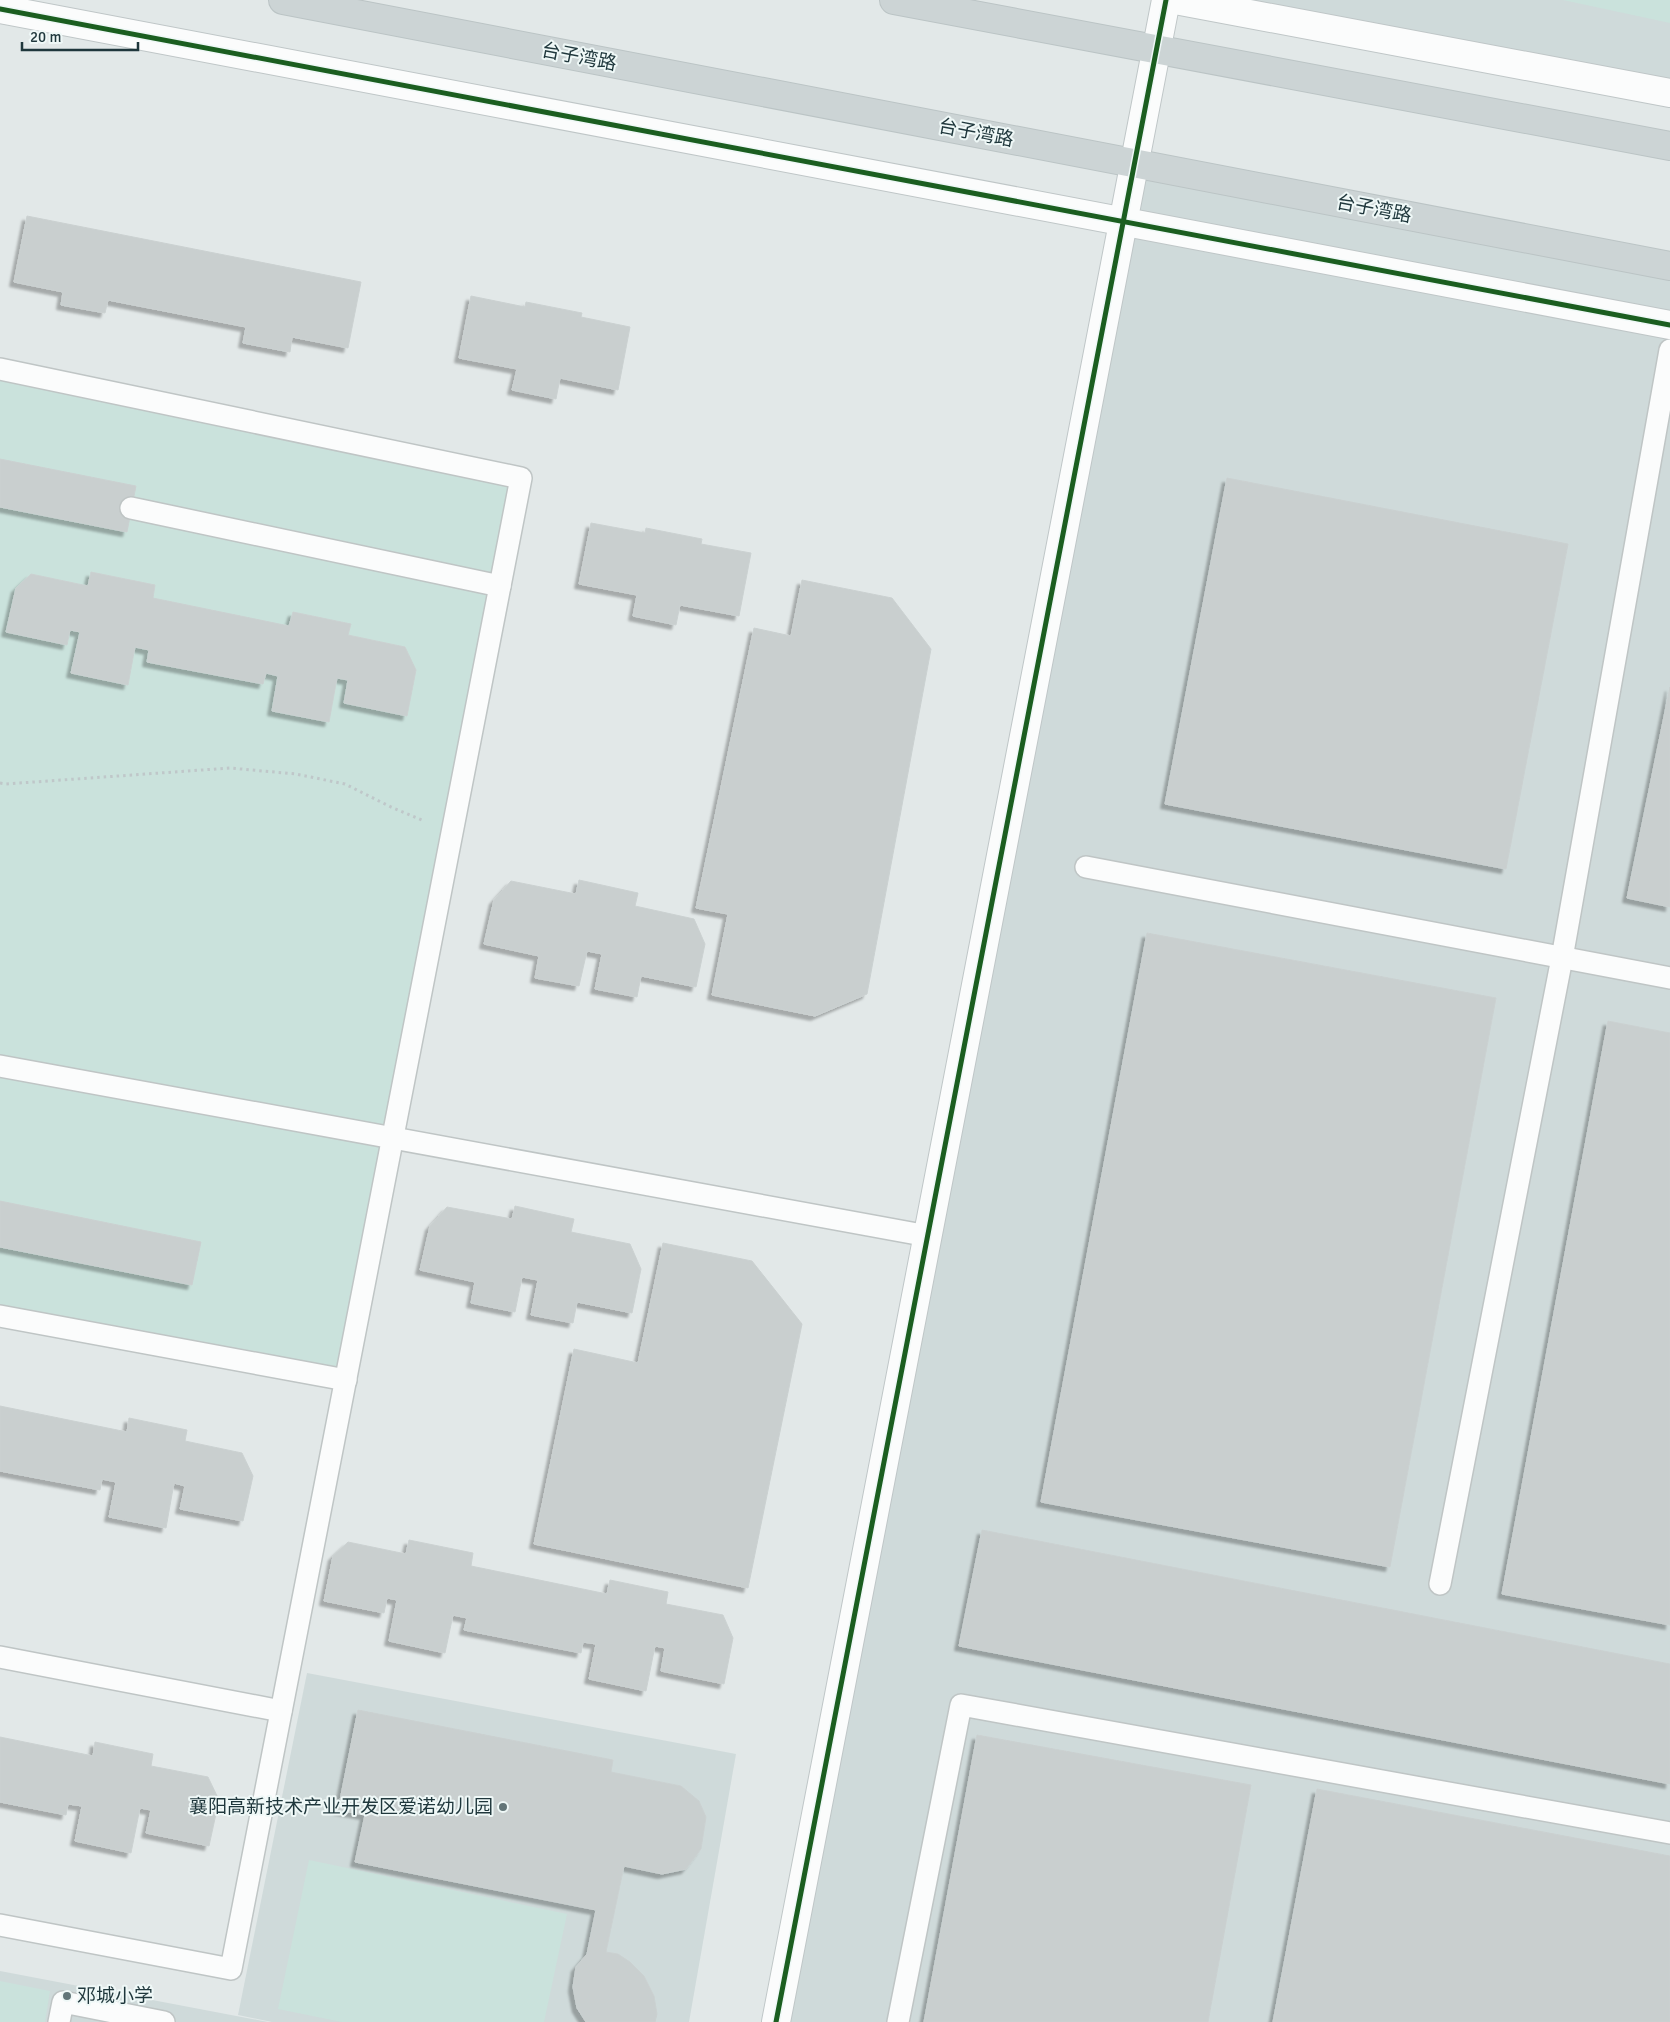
<svg xmlns="http://www.w3.org/2000/svg" width="1670" height="2022" viewBox="0 0 1670 2022" font-family="Signika,'Noto Sans SC',sans-serif">
<style>
.built{fill:#cfdada}
.green{fill:#cae2dc}
.building{fill:#c9cfcf;stroke:#cbd1d1;filter:url(#shadow)}
.lines{fill:none;stroke-linecap:round;stroke-linejoin:round}
.lane-casing{stroke:#bfc5c5;stroke-width:24}
.secondary-casing{stroke:#bfc6c7;stroke-width:30}
.primary-casing{stroke:#bbc4c5;stroke-width:30}
.path{stroke:#bfc7c9;stroke-width:3;stroke-dasharray:2.5 4;stroke-linecap:butt}
.lane{stroke:#fbfcfc;stroke-width:21}
.secondary{stroke:#fbfcfc;stroke-width:28}
.primary{stroke:#ccd4d5;stroke-width:28}
.cycleway-casing{stroke:#eff8f7;stroke-width:8}
.cycleway{stroke:#1b5e20;stroke-width:5}
.poi-dot{fill:#637578;stroke:#eff8f7;stroke-width:2}
.labels{text-anchor:middle;dominant-baseline:central;stroke-width:4;stroke-linejoin:round;paint-order:stroke}
.street-label{font-size:19px;fill:#1f373c;stroke:#eff8f7}
.poi-label{font-size:19px;fill:#1f373c;stroke:#eff8f7;text-anchor:end}
</style>
<defs>
<filter id="shadow"><feDropShadow dx="-4.5" dy="4.5" stdDeviation="1" flood-color="#0004"/></filter>
</defs>
<rect width="100%" height="100%" fill="#e2e8e8"/>
<!-- built -->
<g class="built">
<polygon points="1175,0 1670,0 1670,93"/>
<polygon points="1135,163 1670,263 1670,2022 776,2022"/>
<polygon points="307,1673 736,1754 689,2022 272,2022 238,2015"/>
<polygon points="0,1971 268,2022 0,2022"/>
</g>
<!-- green -->
<g class="green">
<polygon points="1563,0 1670,0 1670,23"/>
<polygon points="0,369 521,478 346,1380 0,1316"/>
<polygon points="309,1860 567,1914 544,2022 342,2022 278,2009"/>
<polygon points="0,1981 50,1991 45,2022 0,2022"/>
</g>
<!-- building -->
<g class="building">
<polygon points="27,216 361,282 348,348 292,337 290,352 243,343 246,327 108,300 105,313 61,305 63,292 14,282"/>
<polygon points="471,296 525,307 526,302 582,313 581,317 630,327 618,390 560,378 556,399 512,390 517,369 459,358"/>
<polygon points="0,459 136,486 127,532 0,507"/>
<polygon points="1227,478 1568,544 1506,869 1165,804"/>
<polygon points="591,523 645,533 646,528 702,539 701,544 751,553 739,616 680,605 676,625 633,616 637,595 579,584"/>
<polygon points="91,572 155,585 153,598 289,626 293,612 351,624 348,635 405,647 416,670 407,716 344,703 348,680 337,678 329,722 272,711 278,676 266,673 263,684 147,662 149,650 135,647 128,685 71,673 80,632 70,630 67,645 6,632 16,588 31,574 88,586"/>
<polygon points="802,580 892,598 931,649 867,994 815,1016 712,995 728,914 696,908 754,628 791,636"/>
<polygon points="1670,687 1670,907 1627,898"/>
<polygon points="579,880 638,893 635,906 694,919 705,944 696,987 641,976 637,997 595,989 602,954 587,951 579,986 535,978 539,956 484,944 494,900 511,881 576,894"/>
<polygon points="1147,933 1496,998 1390,1567 1041,1502"/>
<polygon points="1608,1021 1670,1033 1670,1625 1502,1594"/>
<polygon points="0,1201 201,1242 192,1285 0,1247"/>
<polygon points="515,1206 574,1219 571,1232 630,1244 641,1269 632,1313 577,1302 573,1323 531,1315 538,1280 522,1277 515,1312 471,1303 475,1282 420,1270 430,1226 447,1207 512,1219"/>
<polygon points="663,1243 752,1261 802,1324 748,1588 534,1544 574,1349 638,1363"/>
<polygon points="0,1406 127,1432 129,1418 187,1430 185,1441 242,1453 253,1476 243,1521 180,1509 185,1486 174,1483 166,1528 109,1517 116,1482 102,1479 100,1490 0,1471"/>
<polygon points="982,1530 1670,1664 1670,1784 959,1646"/>
<polygon points="409,1540 473,1553 471,1566 607,1594 610,1580 668,1592 666,1604 723,1615 733,1638 724,1684 661,1671 665,1648 655,1646 646,1691 589,1679 596,1644 583,1642 581,1653 464,1630 467,1618 453,1615 445,1653 389,1641 397,1600 387,1598 384,1613 324,1601 333,1556 348,1542 406,1554"/>
<polygon points="358,1710 613,1760 611,1772 681,1786 699,1801 706,1817 701,1849 686,1869 662,1874 624,1866 606,1952 618,1954 630,1962 644,1976 654,1996 657,2014 655,2022 586,2022 577,2008 573,1987 576,1967 587,1954 596,1910 355,1862 365,1815 338,1810"/>
<polygon points="977,1735 1251,1785 1208,2022 924,2022"/>
<polygon points="0,1737 93,1756 95,1742 153,1754 151,1766 208,1777 219,1800 209,1846 146,1833 151,1810 140,1808 131,1853 75,1841 82,1806 68,1804 66,1815 0,1802"/>
<polygon points="1317,1789 1670,1856 1670,2022 1273,2022"/>
</g>
<g class="lines">
<defs>
<g id="lane">
<polyline points="0,369 521,478 231,1969 0,1925"/>
<polyline points="131,508 500,586"/>
<polyline points="1086,867 1670,978"/>
<polyline points="0,1066 928,1236"/>
<polyline points="0,1316 346,1380"/>
<polyline points="1440,1584 1562,958 1670,350"/>
<polyline points="0,1657 281,1711"/>
<polyline points="59,2022 63,2002 164,2022"/>
<polyline points="898,2022 961,1705 1670,1833"/>
</g>
<g id="secondary">
<polyline points="1175,0 1670,93"/>
<polyline points="0,9 1670,325"/>
<polyline points="776,2022 1166,0"/>
</g>
<g id="primary">
<polyline points="283,0 1670,266"/>
<polyline points="894,0 1670,146"/>
</g>
</defs>
<!-- lane casing -->
<use href="#lane" class="lane-casing"/>
<!-- secondary casing -->
<use href="#secondary" class="secondary-casing"/>
<!-- primary casing -->
<use href="#primary" class="primary-casing"/>
<!-- path -->
<polyline class="path" points="0,783 6,784 230,768 296,774 345,784 391,807 424,821"/>
<!-- lane -->
<use href="#lane" class="lane"/>
<!-- secondary -->
<use href="#secondary" class="secondary"/>
<!-- primary -->
<use href="#primary" class="primary"/>
<defs>
<g id="cycleway">
<polyline points="0,9 1670,325"/>
<polyline points="776,2022 1166,0"/>
</g>
</defs>
<!-- cycleway casing -->
<use href="#cycleway" class="cycleway-casing"/>
<!-- cycleway -->
<use href="#cycleway" class="cycleway"/>
</g>
<!-- markers -->
<g class="poi-dot">
<circle cx="503" cy="1807" r="5"/>
<circle cx="67" cy="1996" r="5"/>
</g>
<g class="labels">
<!-- street labels -->
<g class="street-label">
<text transform="translate(579 57) rotate(11)">台子湾路</text>
<text transform="translate(976 133) rotate(11)">台子湾路</text>
<text transform="translate(1374 209) rotate(11)">台子湾路</text>
</g>
<!-- poi labels -->
<g class="poi-label">
<text x="493" y="1807">襄阳高新技术产业开发区爱诺幼儿园</text>
<text x="77" y="1996" text-anchor="start">邓城小学</text>
</g>
</g>
<!-- scale -->
<path d="M22 42v8h116v-8" fill="none" stroke="#1f373c" stroke-width="2.5"/>
<text x="30" y="42" font-size="15" fill="#1f373c" stroke="#eff8f7" stroke-width="4" paint-order="stroke">20 m</text>
</svg>
